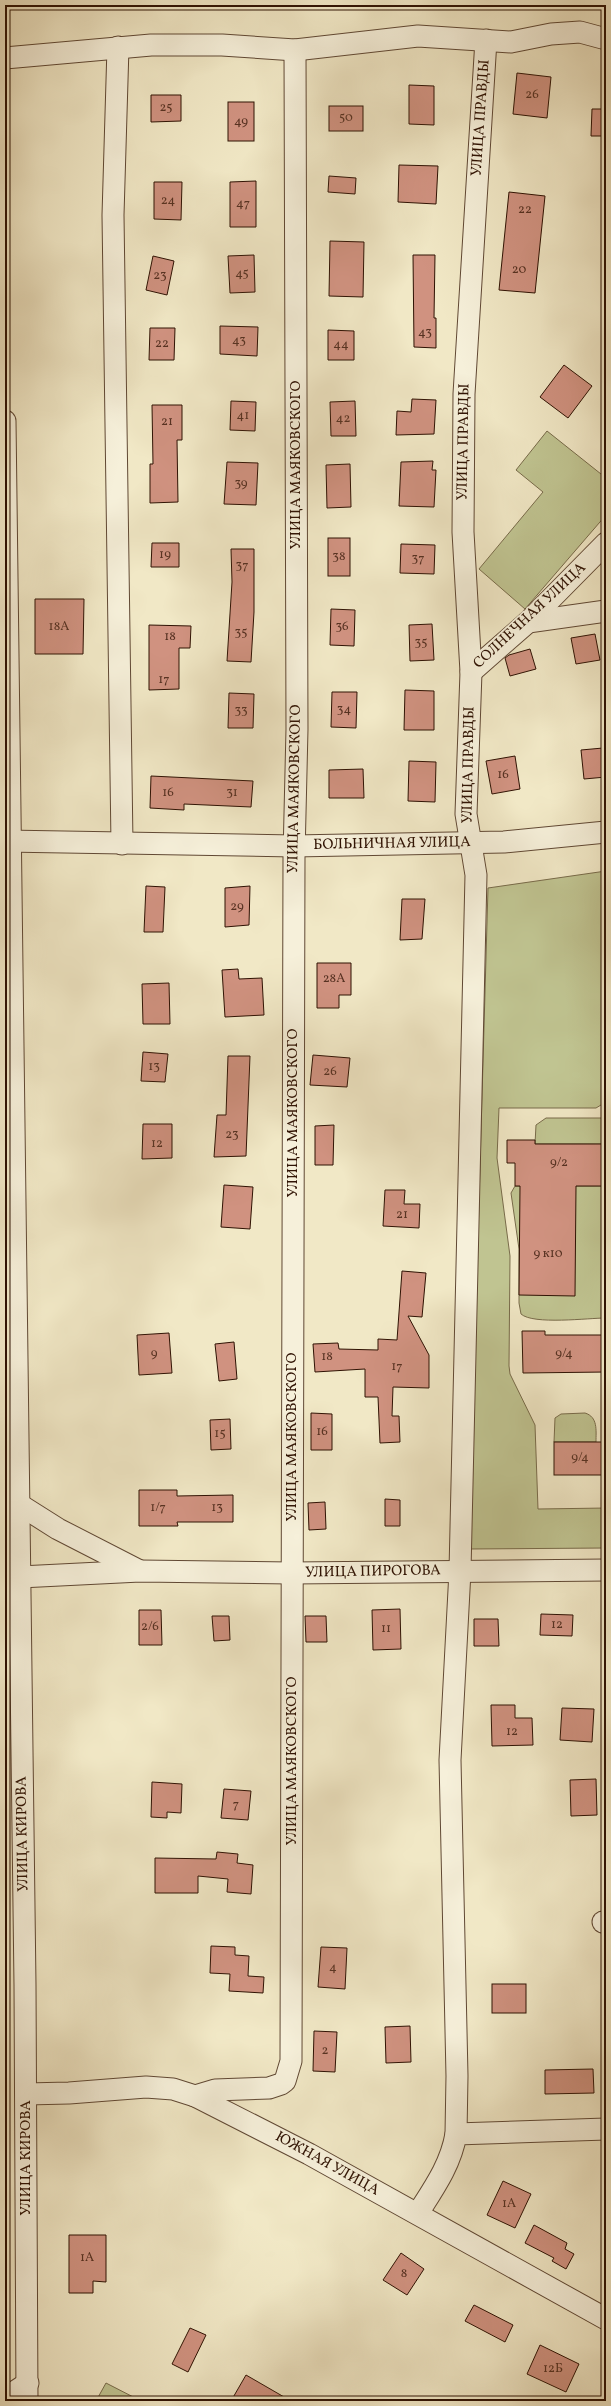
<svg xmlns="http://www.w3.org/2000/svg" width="611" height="2406" viewBox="0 0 611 2406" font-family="Vollkorn,serif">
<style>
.green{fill:#c0c491;stroke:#786b4a}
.building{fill:#d09280;stroke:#2f1203}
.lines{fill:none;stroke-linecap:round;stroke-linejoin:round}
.minor-casing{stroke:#604834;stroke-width:23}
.minor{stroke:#f6f0da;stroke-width:21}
.labels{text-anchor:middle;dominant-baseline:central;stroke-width:3.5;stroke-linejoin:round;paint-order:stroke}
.number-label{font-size:13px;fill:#573222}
.street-label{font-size:15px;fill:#2f1203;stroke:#f6f0da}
</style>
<rect width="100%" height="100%" fill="#f1e8c6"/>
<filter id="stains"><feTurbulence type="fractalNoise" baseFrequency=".005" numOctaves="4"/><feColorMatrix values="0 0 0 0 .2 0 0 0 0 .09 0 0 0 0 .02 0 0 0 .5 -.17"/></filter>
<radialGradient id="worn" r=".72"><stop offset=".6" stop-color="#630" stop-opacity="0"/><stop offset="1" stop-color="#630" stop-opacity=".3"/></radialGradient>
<!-- green -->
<g class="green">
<polygon points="547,431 606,478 606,515 525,609 479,569 543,492 516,470"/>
<polygon points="606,871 606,1102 596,1108 499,1108 497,1158 510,1256 509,1366 510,1374 535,1425 538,1509 606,1508 606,1548 469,1549 488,888"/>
<polygon points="546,1118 606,1118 606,1144 535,1144 536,1125"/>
<path d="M515,1186H606V1318C589,1318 533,1325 521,1314L519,1303V1249L511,1193Z"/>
<path d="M585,1413C598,1417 596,1430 596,1442H554L555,1418L561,1414Z"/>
<polygon points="5,1494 8,1503 9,1590 5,1600"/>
<polygon points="106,2383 141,2401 96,2401"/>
</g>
<!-- building -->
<g class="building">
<polygon points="517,73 551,77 547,118 513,114"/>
<polygon points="409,85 434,86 434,125 409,124"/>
<polygon points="151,95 181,95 181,121 151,122"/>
<rect x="228" y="102" width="26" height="39"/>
<rect x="329" y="106" width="34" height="25"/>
<polygon points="592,109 606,109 606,136 591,136"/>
<polygon points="399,165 438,166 436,204 398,202"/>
<polygon points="329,176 356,178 355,194 328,192"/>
<polygon points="256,181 256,227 230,227 230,182"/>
<polygon points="154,182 182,182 181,220 154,219"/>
<polygon points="509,192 545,196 535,293 499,290"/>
<polygon points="330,241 364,242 363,297 329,296"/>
<polygon points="254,255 255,292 230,293 228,256"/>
<polygon points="413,255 435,255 434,318 436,318 436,348 414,347"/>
<polygon points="153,256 174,261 167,295 146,290"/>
<polygon points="220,326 258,327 257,356 220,354"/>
<polygon points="150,328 175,328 174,360 149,360"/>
<polygon points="328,330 354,331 354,360 328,360"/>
<polygon points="564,365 592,386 568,418 540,397"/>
<polygon points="412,399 436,400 434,434 396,435 397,411 411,412"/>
<polygon points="231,401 256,402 255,431 230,430"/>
<polygon points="355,401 356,436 331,436 330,402"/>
<polygon points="152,405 182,405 182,440 177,440 178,502 150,503 150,464 153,464"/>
<polygon points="433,461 432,470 436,470 434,507 399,506 401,462"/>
<polygon points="227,462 258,463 256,505 224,504"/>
<polygon points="350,464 351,507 327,508 326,465"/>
<rect x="328" y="538" width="22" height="38"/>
<polygon points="152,543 179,543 179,567 151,567"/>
<polygon points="401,544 435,545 434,574 400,573"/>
<polygon points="231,549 254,549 254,612 251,662 227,661 232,582"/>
<polygon points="35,599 84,599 83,654 35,654"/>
<polygon points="331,609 355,610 354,646 330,645"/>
<polygon points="432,624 434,660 410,661 409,625"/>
<polygon points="149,625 191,626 190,648 179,648 179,689 149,690"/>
<polygon points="595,634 600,660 576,664 571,638"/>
<polygon points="530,649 536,669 510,676 505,658 509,655"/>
<polygon points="405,690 434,691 434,730 404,730"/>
<polygon points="332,692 357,692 356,728 331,727"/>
<polygon points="229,693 254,694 253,728 228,728"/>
<polygon points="603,748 606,777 584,779 581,750"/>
<polygon points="515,756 520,789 492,794 486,761"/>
<polygon points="409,761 436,762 435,802 408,801"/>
<polygon points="363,769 364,798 329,798 329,770"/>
<polygon points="151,776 253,781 251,807 184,804 184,810 150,808"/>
<polygon points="146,886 165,887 163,932 144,932"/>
<polygon points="250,886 249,925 225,927 225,888"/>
<polygon points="402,899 425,899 422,939 400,940"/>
<polygon points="317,963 351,963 351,995 339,995 339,1008 317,1008"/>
<polygon points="238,969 239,979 262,978 264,1015 225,1017 222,970"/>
<polygon points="169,983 170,1024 143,1024 142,984"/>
<polygon points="143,1052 168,1054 165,1082 141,1081"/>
<polygon points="313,1055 350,1058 347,1087 310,1085"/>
<polygon points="228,1056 250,1056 246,1156 214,1157 217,1115 226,1115"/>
<polygon points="143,1124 172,1124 172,1158 142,1159"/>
<polygon points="334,1125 333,1165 315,1165 315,1126"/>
<polygon points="507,1140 535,1140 535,1144 606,1144 606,1186 576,1186 575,1296 519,1295 520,1186 515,1186 515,1163 507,1163"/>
<polygon points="224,1185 253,1187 250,1229 221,1227"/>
<polygon points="385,1190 405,1190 404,1204 420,1204 419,1228 383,1226"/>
<polygon points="402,1271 426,1273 422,1317 408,1316 429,1355 429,1388 393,1387 392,1416 399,1416 400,1442 380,1443 378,1397 365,1397 365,1369 315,1372 313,1344 338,1343 339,1349 378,1350 378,1339 397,1340"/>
<polygon points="522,1331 545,1331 545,1335 606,1335 606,1372 523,1373"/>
<polygon points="169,1333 172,1373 139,1375 137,1335"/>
<polygon points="234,1342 237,1379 219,1381 215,1344"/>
<polygon points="311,1413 332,1414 332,1450 311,1450"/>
<polygon points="230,1419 231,1449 211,1450 210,1420"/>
<rect x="554" y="1442" width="52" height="33"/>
<polygon points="139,1490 177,1490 177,1496 233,1495 233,1522 177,1522 178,1526 139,1526"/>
<polygon points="385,1499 400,1500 400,1526 385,1526"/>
<polygon points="325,1502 326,1529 309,1530 308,1503"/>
<polygon points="400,1609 401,1649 373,1650 372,1610"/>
<polygon points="139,1610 161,1610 162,1645 139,1645"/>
<polygon points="541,1614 573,1615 572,1636 540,1635"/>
<polygon points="212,1616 229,1616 230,1640 214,1641"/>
<polygon points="305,1616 326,1616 327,1642 306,1642"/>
<polygon points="474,1619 498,1619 499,1646 474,1646"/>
<polygon points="491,1705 515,1705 515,1718 532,1718 533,1745 492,1746"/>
<polygon points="562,1708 594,1709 592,1742 560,1740"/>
<polygon points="596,1779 597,1815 571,1816 570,1780"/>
<polygon points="152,1782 182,1784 181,1813 167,1812 167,1818 151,1817"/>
<polygon points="224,1789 251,1791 248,1820 221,1818"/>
<polygon points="217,1852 238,1854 237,1863 253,1865 251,1894 227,1892 228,1879 198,1876 198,1893 155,1893 155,1858 216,1859"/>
<polygon points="211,1946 235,1947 235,1955 249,1956 248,1976 264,1977 263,1993 229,1991 230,1974 210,1973"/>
<polygon points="321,1947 347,1948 345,1989 318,1987"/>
<rect x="492" y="1984" width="34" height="29"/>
<polygon points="410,2026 411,2062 386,2063 385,2027"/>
<polygon points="314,2031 337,2032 335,2072 313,2071"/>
<polygon points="593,2069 594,2093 545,2094 545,2070"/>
<polygon points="503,2181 531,2194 515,2228 487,2215"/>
<polygon points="534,2225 567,2243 565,2249 574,2254 566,2269 552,2261 554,2258 525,2243"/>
<polygon points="69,2235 106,2235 106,2282 93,2281 93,2293 69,2293"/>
<polygon points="401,2253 424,2269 407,2295 383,2280"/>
<polygon points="474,2305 513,2325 505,2342 465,2321"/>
<polygon points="190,2328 206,2335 188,2372 172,2364"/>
<polygon points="540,2345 579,2364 566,2392 527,2374"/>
<polygon points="246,2375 291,2401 231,2401"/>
</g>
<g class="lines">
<defs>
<g id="minor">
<polyline points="118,47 113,215 122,844"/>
<polyline points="5,58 151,45 222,45 295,50 418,36 511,42 551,34 580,32 606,39"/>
<polyline points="5,421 25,1985 27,2401"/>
<polyline points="528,622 606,611"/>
<polyline points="471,672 528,622 606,543"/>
<polyline points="5,841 294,846 504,842 606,832"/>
<polyline points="20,1505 58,1529 138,1570"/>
<polyline points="20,1577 140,1571 291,1573 606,1570"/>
<polyline points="603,1922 606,1922"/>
<polyline points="26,2094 69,2093 146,2087 173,2089 195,2096 309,2154 606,2319"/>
<polyline points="195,2096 215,2090 269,2088 281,2084 285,2081 291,2061 294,856 297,729 295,50"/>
<polyline points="456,2134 457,2076 450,1760 460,1571 476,875 466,814 471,672 463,532 464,394 486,40"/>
<path d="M418,2213C434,2188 451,2164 456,2134L606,2129"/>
<polyline points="5,2398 28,2383"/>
</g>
</defs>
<!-- minor casing -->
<use href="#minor" class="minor-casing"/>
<!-- minor -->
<use href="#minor" class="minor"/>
</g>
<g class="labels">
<!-- number labels -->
<g class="number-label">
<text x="532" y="95">26</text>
<text x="166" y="108">25</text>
<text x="346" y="118">50</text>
<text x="241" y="122">49</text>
<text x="168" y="201">24</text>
<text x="243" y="204">47</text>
<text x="525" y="210">22</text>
<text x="519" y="270">20</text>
<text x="242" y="274">45</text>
<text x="160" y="276">23</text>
<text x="425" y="333">43</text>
<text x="239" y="341">43</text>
<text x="162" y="344">22</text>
<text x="341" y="345">44</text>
<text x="243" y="416">41</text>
<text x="343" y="419">42</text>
<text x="167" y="422">21</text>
<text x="241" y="484">39</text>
<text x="165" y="555">19</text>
<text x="339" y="557">38</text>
<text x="418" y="559">37</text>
<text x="242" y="566">37</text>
<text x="59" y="627">18А</text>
<text x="342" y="627">36</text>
<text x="241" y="633">35</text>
<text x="170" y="637">18</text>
<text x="421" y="643">35</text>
<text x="164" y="680">17</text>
<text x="344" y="710">34</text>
<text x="241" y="711">33</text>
<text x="503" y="775">16</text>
<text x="168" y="793">16</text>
<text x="232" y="793">31</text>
<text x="237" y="907">29</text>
<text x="334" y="979">28А</text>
<text x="154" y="1067">13</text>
<text x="330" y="1072">26</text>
<text x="232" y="1135">23</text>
<text x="157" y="1144">12</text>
<text x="559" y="1163">9/2</text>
<text x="402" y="1215">21</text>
<text x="548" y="1254">9 к10</text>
<text x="154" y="1354">9</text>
<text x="564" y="1354">9/4</text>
<text x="327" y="1357">18</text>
<text x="397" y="1367">17</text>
<text x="322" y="1432">16</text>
<text x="220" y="1434">15</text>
<text x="580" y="1458">9/4</text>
<text x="158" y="1508">1/7</text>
<text x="217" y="1508">13</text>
<text x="557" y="1625">12</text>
<text x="150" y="1627">2/6</text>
<text x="386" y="1629">11</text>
<text x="512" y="1732">12</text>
<text x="236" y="1805">7</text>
<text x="333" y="1968">4</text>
<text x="325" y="2051">2</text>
<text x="509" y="2204">1А</text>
<text x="87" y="2258">1А</text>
<text x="404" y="2274">8</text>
<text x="553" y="2369">12Б</text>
</g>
<!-- street labels -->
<g class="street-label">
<text transform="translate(481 118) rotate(-86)">УЛИЦА ПРАВДЫ</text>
<text transform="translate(464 442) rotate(-89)">УЛИЦА ПРАВДЫ</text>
<text transform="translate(296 465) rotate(-90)">УЛИЦА МАЯКОВСКОГО</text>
<text transform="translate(530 616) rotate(-43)">СОЛНЕЧНАЯ УЛИЦА</text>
<text transform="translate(469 765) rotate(-89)">УЛИЦА ПРАВДЫ</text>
<text transform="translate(295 789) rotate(-89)">УЛИЦА МАЯКОВСКОГО</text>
<text transform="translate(392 844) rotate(-1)">БОЛЬНИЧНАЯ УЛИЦА</text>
<text transform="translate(293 1113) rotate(-90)">УЛИЦА МАЯКОВСКОГО</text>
<text transform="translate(292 1437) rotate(-90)">УЛИЦА МАЯКОВСКОГО</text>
<text transform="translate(373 1572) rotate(-1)">УЛИЦА ПИРОГОВА</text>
<text transform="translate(292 1761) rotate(-90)">УЛИЦА МАЯКОВСКОГО</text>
<text transform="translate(23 1834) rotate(-91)">УЛИЦА КИРОВА</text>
<text transform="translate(26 2158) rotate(-90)">УЛИЦА КИРОВА</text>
<text transform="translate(327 2164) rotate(29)">ЮЖНАЯ УЛИЦА</text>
</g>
</g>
<!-- margin -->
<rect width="611" height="2406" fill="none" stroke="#f1e8c6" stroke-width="20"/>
<rect x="6" y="6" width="599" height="2394" fill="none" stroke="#2f1203" stroke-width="2"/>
<rect x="10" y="10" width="591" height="2386" fill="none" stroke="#2f1203"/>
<rect width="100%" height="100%" filter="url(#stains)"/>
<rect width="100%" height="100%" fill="url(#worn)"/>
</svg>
